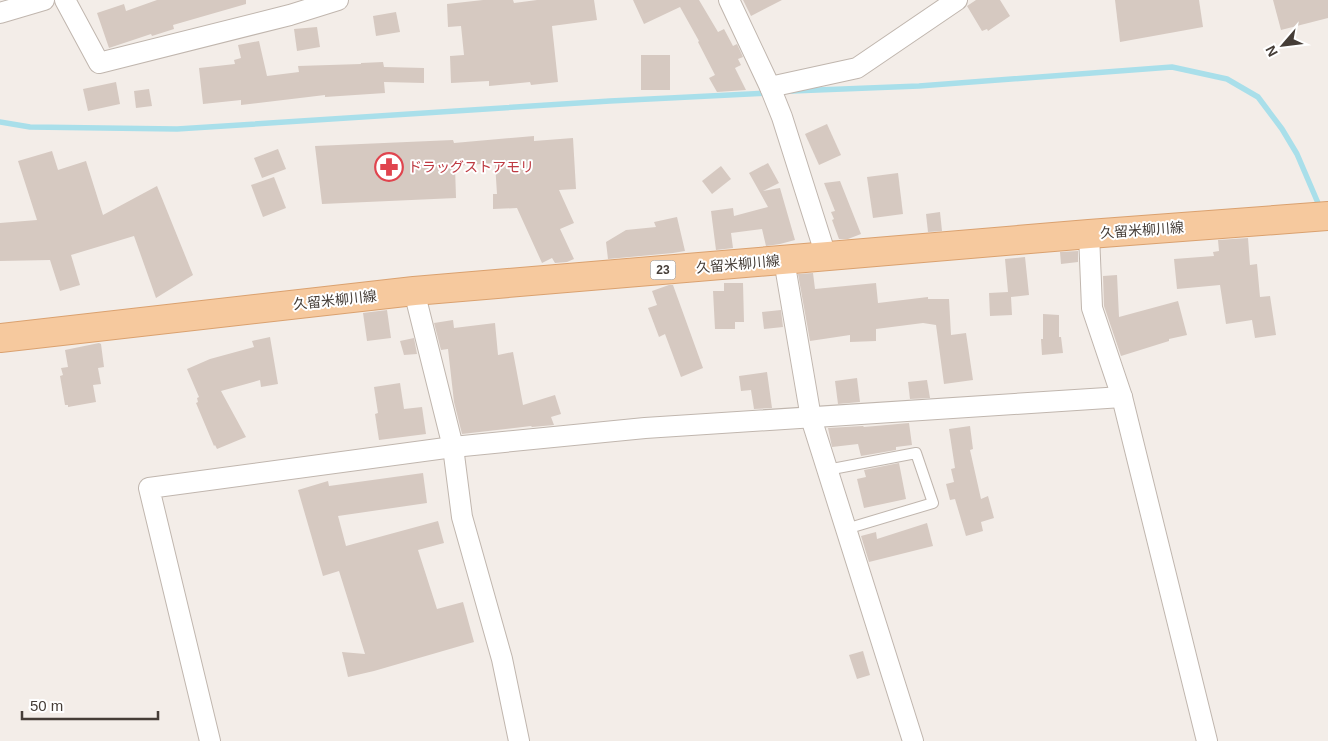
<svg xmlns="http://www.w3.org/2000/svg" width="1328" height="741" viewBox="0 0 1328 741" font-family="Helvetica,'Noto Sans JP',sans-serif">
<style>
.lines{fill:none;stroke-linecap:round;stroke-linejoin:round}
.stream{stroke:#a9dfea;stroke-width:5.5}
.building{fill:#d6c9c1}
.lane-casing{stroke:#c0b6ae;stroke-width:12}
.street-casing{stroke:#c0b6ae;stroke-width:22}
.primary-casing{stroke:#daa16f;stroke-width:30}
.lane{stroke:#fff;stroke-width:10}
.street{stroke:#fff;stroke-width:20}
.primary{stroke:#f6c99e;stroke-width:28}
.labels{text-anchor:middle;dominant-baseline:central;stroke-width:4;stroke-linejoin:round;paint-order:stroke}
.shield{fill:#fff;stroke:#7d7773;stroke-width:1}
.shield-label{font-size:12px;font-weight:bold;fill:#453d37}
.health-label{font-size:14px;fill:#be3a42;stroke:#fff;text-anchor:start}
.street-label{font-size:14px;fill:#453d37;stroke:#fff}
</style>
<rect width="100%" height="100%" fill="#f3ede8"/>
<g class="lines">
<!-- stream -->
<g class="stream">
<polyline points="792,91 919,86 1172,67 1227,79 1258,97 1282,129 1297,154 1321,210"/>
<polyline points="0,122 30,127 177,129 610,101 768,93"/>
</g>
</g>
<!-- building -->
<g class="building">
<polygon points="157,0 246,0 246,4 173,25 174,29 152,36 151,34 109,48 97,13 124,4 126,11"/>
<polygon points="483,0 513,0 514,3 537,0 594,0 597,20 552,26 558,82 531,85 530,82 489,86 489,81 451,83 450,56 464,55 461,26 448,27 447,4"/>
<polygon points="633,0 699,0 718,32 724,29 733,46 737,44 743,57 738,59 741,65 735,68 746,90 717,92 709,78 715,75 698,42 699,41 680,7 644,24"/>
<polygon points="743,0 782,0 751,16"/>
<polygon points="976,0 1000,0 1010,16 988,31 987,29 982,31 967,6"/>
<polygon points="1115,0 1199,0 1203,27 1120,42"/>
<polygon points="1273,0 1328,0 1328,18 1281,30"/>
<polygon points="396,12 400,32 376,36 373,16"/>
<polygon points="317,27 320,47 297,51 294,29"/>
<polygon points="259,41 267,76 299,72 298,66 361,64 361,63 383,62 384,67 424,68 424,83 384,82 385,93 325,97 325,95 241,105 241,100 203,104 199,68 235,64 234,60 241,58 238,45"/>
<rect x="641" y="55" width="29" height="35"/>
<polygon points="116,82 120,104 88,111 83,89"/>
<polygon points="149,89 152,106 136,108 134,91"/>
<polygon points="827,124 841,155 819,165 805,134"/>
<polygon points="534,136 534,141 573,138 576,189 559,190 574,223 560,229 574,259 567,262 555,263 552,258 542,263 517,208 493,209 493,194 497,194 495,163 455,166 456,198 322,204 315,146 453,140 454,143"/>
<polygon points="278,149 286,169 262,178 254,158"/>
<polygon points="52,151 58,170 86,161 103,215 157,186 193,275 156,298 134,236 71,255 80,285 60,291 50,260 0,261 0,223 37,220 18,161"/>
<polygon points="768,163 779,183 763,191 780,188 795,240 780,244 766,246 762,229 731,233 733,248 716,250 711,211 733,208 734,216 768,207 749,173"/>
<polygon points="721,166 731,179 712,194 702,181"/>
<polygon points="898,173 903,214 873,218 867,177"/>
<polygon points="274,177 286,208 263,217 251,185"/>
<polygon points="840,181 861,234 848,239 839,239 832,220 834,219 831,212 835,211 824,183"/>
<polygon points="940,212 942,231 928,232 926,214"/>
<polygon points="677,217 685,251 673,253 608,259 606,242 626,230 656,227 654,222"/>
<polygon points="1248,238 1250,265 1257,264 1260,297 1270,296 1276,335 1255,338 1252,320 1226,324 1220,285 1177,289 1174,259 1214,256 1213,252 1219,251 1218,240"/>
<polygon points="1078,251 1078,262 1061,264 1060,252"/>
<polygon points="1025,257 1029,295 1011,297 1012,315 990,316 989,293 1008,292 1005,259"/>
<polygon points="813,273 815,289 876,283 878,303 928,297 928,299 949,299 951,335 966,333 973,380 944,384 936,325 923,323 876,329 876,341 850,342 850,335 810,341 798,274"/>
<polygon points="1117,275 1119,317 1178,301 1187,335 1169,339 1169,341 1121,356 1104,306 1103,276"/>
<polygon points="724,283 743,283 744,322 735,322 735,329 715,329 713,291 724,291"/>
<polygon points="669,285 673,285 703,368 681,377 665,334 659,337 648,308 657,305 652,291"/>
<polygon points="387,310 391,338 367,341 363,313"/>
<polygon points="781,310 783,327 764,329 762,312"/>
<polygon points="1043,314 1059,315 1059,337 1061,337 1063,353 1042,355 1041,339 1043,339"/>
<polygon points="453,320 454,328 495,323 498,355 513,352 523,405 555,395 561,414 551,417 554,425 532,427 531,426 462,434 454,402 448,349 441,350 434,323"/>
<polygon points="270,337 278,384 261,387 260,380 221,391 246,437 217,449 215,445 214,446 196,403 198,402 197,398 199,397 187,369 210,359 254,347 252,341"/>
<polygon points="414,338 417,354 404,355 400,341"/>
<polygon points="99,343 101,344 104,367 98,368 101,384 93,385 96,402 68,407 68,405 65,405 60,376 63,375 61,368 68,367 65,350"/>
<polygon points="767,372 772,408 754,409 751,390 741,391 739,376"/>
<polygon points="857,378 860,402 838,404 835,381"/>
<polygon points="927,380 930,398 910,399 908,382"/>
<polygon points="400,383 404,409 422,407 426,434 379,440 375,414 378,413 374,387"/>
<polygon points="909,423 912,445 896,447 896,450 861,456 858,444 832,447 828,428 863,426 864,427"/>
<polygon points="970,426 973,449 970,450 981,499 988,496 994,518 981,522 983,531 966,536 955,499 950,500 946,484 954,482 951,469 955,468 949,429"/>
<polygon points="899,463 906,499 864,508 857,479 866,477 864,470"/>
<polygon points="423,473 427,503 338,516 346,546 438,521 444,543 418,550 437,609 463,602 474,642 374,671 348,677 342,652 365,654 339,571 323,576 298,490 328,481 329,486"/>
<polygon points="927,523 933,546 869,562 861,536 876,532 877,539"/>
<polygon points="863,651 870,675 857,679 849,655"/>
</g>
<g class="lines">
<defs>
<polyline id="lane" points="827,470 916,453 933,503 846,529"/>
<g id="street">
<polyline points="65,0 99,63 290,15 338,0"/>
<polyline points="729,0 770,87 782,117 826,256"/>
<polyline points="0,13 44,0"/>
<polyline points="770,87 857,68 957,0"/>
<polyline points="1089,234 1092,308 1122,397 1207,741"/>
<polyline points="784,260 811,418 913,741"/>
<polyline points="414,291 453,447 462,517 502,659 519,741"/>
<polyline points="210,741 149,488 453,447 645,428 1122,397"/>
</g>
<polyline id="primary" points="0,338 414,291 1089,234 1328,216"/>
</defs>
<!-- lane casing -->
<use href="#lane" class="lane-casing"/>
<!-- street casing -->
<use href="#street" class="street-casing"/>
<!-- primary casing -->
<use href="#primary" class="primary-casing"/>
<!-- lane -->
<use href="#lane" class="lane"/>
<!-- street -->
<use href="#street" class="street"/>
<!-- primary -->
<use href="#primary" class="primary"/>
</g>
<!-- icons -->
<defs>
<symbol id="pharmacy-ring" viewBox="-11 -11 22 22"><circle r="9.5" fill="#fff" stroke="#e0444e" stroke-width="1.5"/><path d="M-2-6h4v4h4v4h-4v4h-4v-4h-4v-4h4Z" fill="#e0444e"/></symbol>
</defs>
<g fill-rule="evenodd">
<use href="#pharmacy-ring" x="373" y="151" width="32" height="32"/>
</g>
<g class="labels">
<!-- shield labels -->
<rect class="shield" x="650.5" y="260.5" width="25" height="19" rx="4"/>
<g class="shield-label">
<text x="663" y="270">23</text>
</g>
<!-- health labels -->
<g class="health-label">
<text x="408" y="167">ドラッグストアモリ</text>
</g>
<!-- street labels -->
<g class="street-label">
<text transform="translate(1142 230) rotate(-4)">久留米柳川線</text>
<text transform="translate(738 264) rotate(-5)">久留米柳川線</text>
<text transform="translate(335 300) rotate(-6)">久留米柳川線</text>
</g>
</g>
<!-- north arrow -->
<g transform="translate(1283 45) rotate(242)" stroke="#ffffff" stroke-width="4" paint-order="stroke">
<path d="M0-4L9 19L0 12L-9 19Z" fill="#453d37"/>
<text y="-8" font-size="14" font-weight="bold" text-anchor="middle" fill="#453d37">N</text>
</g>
<!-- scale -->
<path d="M22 711v8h136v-8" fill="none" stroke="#453d37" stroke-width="2.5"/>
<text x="30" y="711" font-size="15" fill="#453d37" stroke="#ffffff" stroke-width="4" paint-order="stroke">50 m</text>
</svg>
